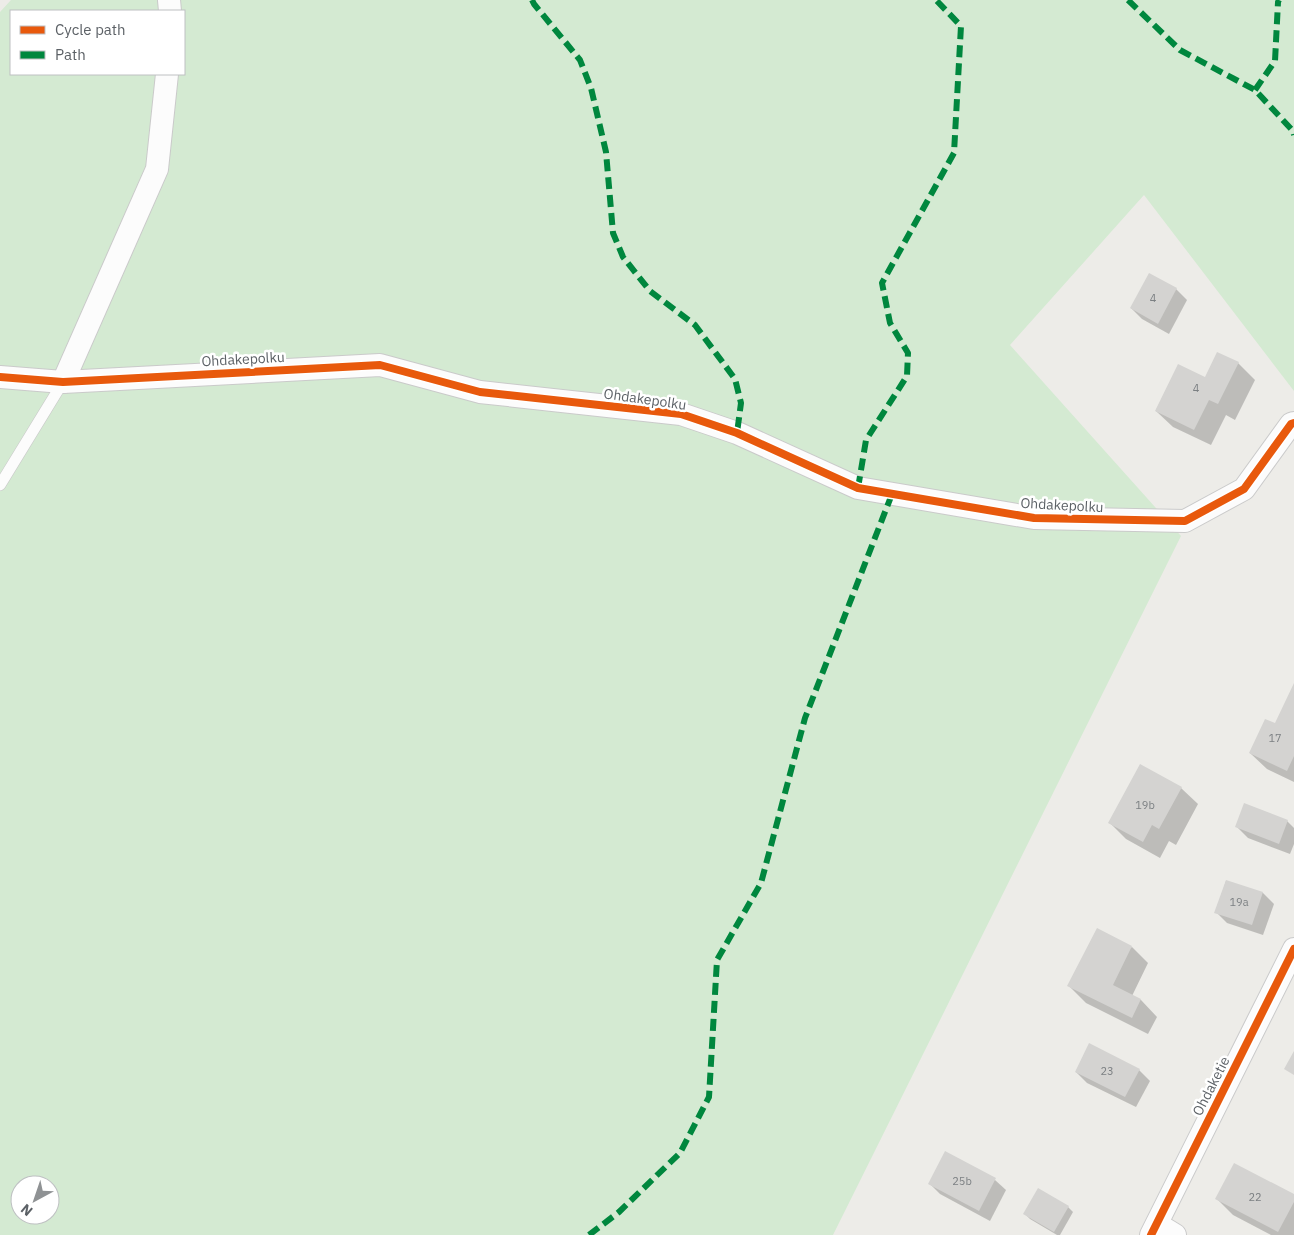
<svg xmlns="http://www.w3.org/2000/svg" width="1294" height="1235" viewBox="0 0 1294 1235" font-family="'IBM Plex Sans',sans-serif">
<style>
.green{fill:#d4ead2;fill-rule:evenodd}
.shadow{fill:#0003}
.building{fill:#d4d3d1}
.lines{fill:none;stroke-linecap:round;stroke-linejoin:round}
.lane-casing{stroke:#cacaca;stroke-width:12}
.street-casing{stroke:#cacaca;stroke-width:24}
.lane{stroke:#fcfcfc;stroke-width:11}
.street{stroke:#fcfcfc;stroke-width:22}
.quiet{stroke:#00873e;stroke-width:6;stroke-dasharray:12 6;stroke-linecap:butt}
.cycleway-casing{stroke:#fff;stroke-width:11}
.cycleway{stroke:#e8590c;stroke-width:8}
.labels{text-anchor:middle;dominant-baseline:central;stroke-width:5;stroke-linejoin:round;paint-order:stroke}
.number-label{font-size:11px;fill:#7b7f82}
.street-label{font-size:14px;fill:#5c6166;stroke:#fff}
</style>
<rect width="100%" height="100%" fill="#edece8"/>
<!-- green -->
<path class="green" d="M11,0H1294V391L1144,195L1010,345L1181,536L833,1235H0V12ZM11,11H184V74H11ZM20,1185H50V1215H20Z"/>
<!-- shadow -->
<g class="shadow">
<polygon points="1176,289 1187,300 1169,334 1142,319 1131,308"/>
<polygon points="1238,363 1255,380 1235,420 1226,415 1211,445 1173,427 1156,411 1205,379"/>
<polygon points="1294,686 1294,782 1267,769 1250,753 1276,725"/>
<polygon points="1181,788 1198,804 1176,845 1169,841 1160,858 1126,839 1110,823"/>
<polygon points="1287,821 1294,828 1294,844 1290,854 1248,838 1237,827"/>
<polygon points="1226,881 1263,893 1274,904 1263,935 1227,923 1216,912"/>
<polygon points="1132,947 1148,963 1132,996 1141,1000 1157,1017 1148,1034 1086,1003 1069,986"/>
<polygon points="1139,1070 1150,1081 1136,1107 1087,1083 1076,1072"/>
<polygon points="995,1180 1006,1190 990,1221 940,1194 929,1183"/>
<polygon points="1294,1196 1294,1235 1271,1235 1233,1215 1217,1199"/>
<polygon points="1068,1207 1073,1212 1060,1235 1057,1235 1030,1219 1025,1214"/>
</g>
<!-- building -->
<g class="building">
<polygon points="1149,273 1177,288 1158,324 1130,308"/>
<polygon points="1217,352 1239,362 1218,404 1209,400 1194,430 1155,411 1178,364 1205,377"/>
<polygon points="1294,683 1294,756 1287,771 1249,753 1265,719 1275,723"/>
<polygon points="1140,764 1182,787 1159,829 1152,825 1143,842 1108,823"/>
<polygon points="1244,803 1288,820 1279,844 1235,827"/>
<polygon points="1226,880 1263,892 1252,925 1214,913"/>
<polygon points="1097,928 1132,946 1113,985 1141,999 1132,1018 1067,986"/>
<polygon points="1089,1043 1140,1069 1125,1097 1075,1072"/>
<polygon points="1294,1051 1294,1075 1284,1069"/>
<polygon points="945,1151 996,1178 979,1211 928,1184"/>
<polygon points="1234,1163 1294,1194 1294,1202 1278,1232 1215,1199"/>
<polygon points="1038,1188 1069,1206 1054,1232 1023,1214"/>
</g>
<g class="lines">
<defs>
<polyline id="lane" points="0,485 63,382"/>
<g id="street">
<polyline points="169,0 170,11"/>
<polyline points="0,377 63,382 380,365 480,392 681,414 737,433 858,488 1034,518 1185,521 1244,489 1291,424 1294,423"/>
<polyline points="63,382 157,169 167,74"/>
<polyline points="1157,1224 1175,1235"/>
<polyline points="1151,1235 1294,949"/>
</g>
</defs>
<!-- lane casing -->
<use href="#lane" class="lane-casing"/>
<!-- street casing -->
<use href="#street" class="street-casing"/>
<!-- lane -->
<use href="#lane" class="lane"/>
<!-- street -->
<use href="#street" class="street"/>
<!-- quiet -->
<g class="quiet">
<polyline points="532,0 534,4 580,60 591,88 606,152 613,233 623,257 650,291 695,325 735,379 741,403 737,433"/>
<polyline points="1128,0 1180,50 1255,90 1293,131 1294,135"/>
<polyline points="1255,90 1275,61 1278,2 1279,0"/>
<polyline points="858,488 866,440 907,376 908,353 890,323 882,283 954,153 961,26 936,0"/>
<polyline points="589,1235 619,1212 680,1153 709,1097 717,960 761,883 805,718 892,494"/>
</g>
<defs>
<g id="cycleway">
<polyline points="0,377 63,382 380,365 480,392 681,414 737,433 858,488 1034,518 1185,521 1244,489 1291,424 1294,423"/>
<polyline points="1151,1235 1294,949"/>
</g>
</defs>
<!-- cycleway casing -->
<use href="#cycleway" class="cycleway-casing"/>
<!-- cycleway -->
<use href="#cycleway" class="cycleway"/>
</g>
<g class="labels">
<!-- number labels -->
<g class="number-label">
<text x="1153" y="298">4</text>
<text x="1196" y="388">4</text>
<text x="1275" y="738">17</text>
<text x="1145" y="805">19b</text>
<text x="1239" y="902">19a</text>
<text x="1107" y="1071">23</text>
<text x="962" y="1181">25b</text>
<text x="1255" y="1197">22</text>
</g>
<!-- street labels -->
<g class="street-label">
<text transform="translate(243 359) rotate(-3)">Ohdakepolku</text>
<text transform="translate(645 399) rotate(8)">Ohdakepolku</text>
<text transform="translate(1062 505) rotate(3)">Ohdakepolku</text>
<text transform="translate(1211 1086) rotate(-63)">Ohdaketie</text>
</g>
</g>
<!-- legend -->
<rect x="10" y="10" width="175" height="65" fill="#ffffff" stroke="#bec0c2"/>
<rect x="20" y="26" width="25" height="8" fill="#e8590c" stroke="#bec0c2"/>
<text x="55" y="35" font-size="15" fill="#5c6166">Cycle path</text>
<rect x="20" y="51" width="25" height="8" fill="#00873e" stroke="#bec0c2"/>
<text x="55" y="60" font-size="15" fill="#5c6166">Path</text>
<!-- north arrow -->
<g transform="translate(35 1200) rotate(220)"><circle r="24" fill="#ffffff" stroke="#bec0c2"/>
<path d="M0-4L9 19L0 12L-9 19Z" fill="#8f9294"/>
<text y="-8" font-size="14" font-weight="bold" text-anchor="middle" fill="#5c6166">N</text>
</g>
</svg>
